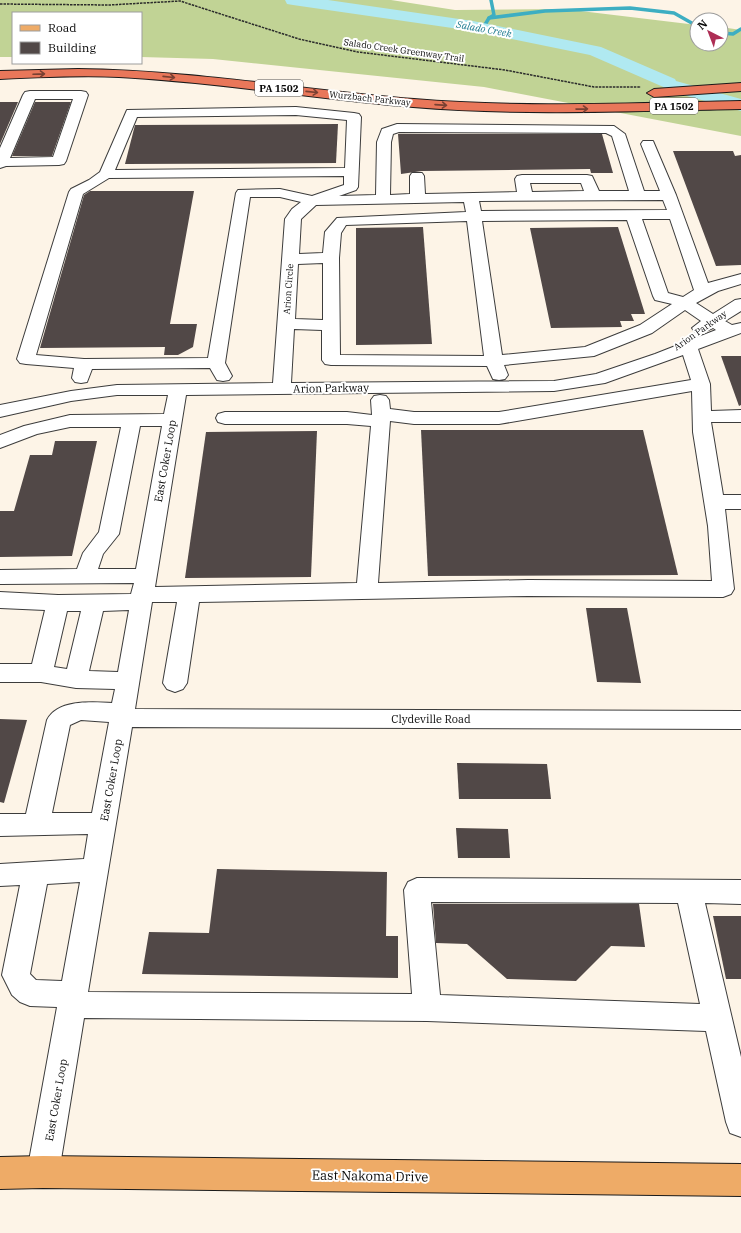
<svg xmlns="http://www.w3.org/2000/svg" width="741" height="1233" viewBox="0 0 741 1233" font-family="'IBM Plex Serif',serif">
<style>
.forest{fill:#c1d395}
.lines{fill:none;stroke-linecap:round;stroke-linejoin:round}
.stream{stroke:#3daec2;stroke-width:3.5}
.river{fill:#b0e9f1;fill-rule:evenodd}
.building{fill:#514847}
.minor-casing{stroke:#3c3c3c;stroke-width:2}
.major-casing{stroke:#1a1a1a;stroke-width:2}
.highway-casing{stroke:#1a1a1a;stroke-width:2}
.path{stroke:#2b2b2b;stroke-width:1.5;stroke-dasharray:2.5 1;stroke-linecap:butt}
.minor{fill:#fff;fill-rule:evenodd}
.major{fill:#eeab67;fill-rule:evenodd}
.highway{fill:#e9775a;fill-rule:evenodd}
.oneway{stroke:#794032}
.labels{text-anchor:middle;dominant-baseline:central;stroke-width:4;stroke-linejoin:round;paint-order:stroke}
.far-street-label{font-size:9px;fill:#090909;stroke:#fff}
.far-water-label{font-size:10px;font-style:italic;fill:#1e7b90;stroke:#fff}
.shield{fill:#fff;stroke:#535353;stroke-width:1}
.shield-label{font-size:10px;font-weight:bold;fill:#090909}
.street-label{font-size:11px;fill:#090909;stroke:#fff}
.near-street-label{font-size:13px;fill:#090909;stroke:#fff}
</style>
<rect width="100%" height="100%" fill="#fdf4e7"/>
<!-- forest -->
<polygon class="forest" points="0,0 391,0 455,10 564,9 697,25 697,44 721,44 721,27 741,30 741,136 484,87 213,59 141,57 141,13 13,13 13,57 0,57"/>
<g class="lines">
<!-- stream -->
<g class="stream">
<polyline points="489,18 545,11 630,8 674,13 697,26"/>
<polyline points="483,28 489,18 494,15 491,0"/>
<polyline points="721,33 733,34 741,29"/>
</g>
<!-- river -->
<polygon class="river" points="285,0 328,0 473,21 601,47 675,79 676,81 741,99 741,111 669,91 668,89 590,55 473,31 293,5 287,4"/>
</g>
<!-- building -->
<g class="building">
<polygon points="0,102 18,102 0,144"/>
<polygon points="35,102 71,102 52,156 12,156"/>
<polygon points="338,124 336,163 125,164 135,125"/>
<polygon points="398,134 602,134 613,173 591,173 590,169 422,171 401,174"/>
<polygon points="673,151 733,151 735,156 741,155 741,265 716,266"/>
<polygon points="90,191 194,191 170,324 197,324 193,347 178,355 164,355 165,347 40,348 84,195"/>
<polygon points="423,227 432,344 356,345 356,228"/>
<polygon points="618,227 645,314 631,314 634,321 620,321 622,327 551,328 530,228"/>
<polygon points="721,356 741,356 741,405 739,406"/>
<polygon points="421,430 643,430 678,575 428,576"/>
<polygon points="317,431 311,577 185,578 206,432"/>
<polygon points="55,441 97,441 72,556 0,557 0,511 14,511 30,455 52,455"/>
<polygon points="586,608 627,608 641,683 597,682"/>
<polygon points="0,719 27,720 4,803 0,802"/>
<polygon points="457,763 547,764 551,799 459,799"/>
<polygon points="456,828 508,829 510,858 458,858"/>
<polygon points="217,869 387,872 386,936 398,936 398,978 142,974 149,932 209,933"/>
<polygon points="433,904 639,904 645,947 611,946 576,981 507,979 467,944 436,943"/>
<polygon points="713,916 741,916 741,979 726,979"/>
</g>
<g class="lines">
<defs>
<g id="minor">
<path d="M30,91H81L86,92L88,95L66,161L64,164L59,165L6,166L0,168V148L23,95L25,92ZM35,99H73L53,157L10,158Z"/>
<path d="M296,107L354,113L359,114L361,117L358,187L356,190L339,196L376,195L377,142L382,129L397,124L614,126L625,134L644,191H660L641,144L643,141H653L676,195L708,283L741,274V284L718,291L696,303L713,314L735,300L741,299V311L725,321L732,325L741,323V333L698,349L710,384L711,411L741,410V422H711L723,495H741V509H725L734,589L731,594L723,597L528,596L199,602L187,683L183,689L175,692L167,689L163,683L177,602H152L135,709L741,711V729L132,727L88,992L412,994L404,890L408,882L417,878L741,880V904L705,903L741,1057V1137L730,1133L726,1122L706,1031L427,1021L84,1018L59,1172L54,1183L43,1188L32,1183L27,1172L57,1007L30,1006L20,1002L12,995L2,975L20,885L0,886V864L84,859L88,834L0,836V814H26L47,720C58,699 92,702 112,703L115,689L76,688L41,682H0V664H32L45,610L0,608V592L58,595L131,594L134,583L0,584V570L77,569L83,553L99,532L121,427H70L37,434L0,448V435L24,426L70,415L164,414L168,395H117L71,401L0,417V405L71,391L117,385L273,383L285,219L292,209L301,202L280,197H250L225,363L232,376L229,380L223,381L217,380L210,368L92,369L87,382L81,383L75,382L72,378L74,368L26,364L20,363L17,359L69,192L71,189L89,180L100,172L127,110ZM296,115L347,120L345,168L115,170L137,117ZM399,132L606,133L612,136L629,191H599L592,176L587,175H522L517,176L515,179L517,192L425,194L424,176L422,173H412L410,176V194L390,195L391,142L393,134ZM344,176V185L312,196L280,189L238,190L236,193L208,358L84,359L36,355L83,194L109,178ZM530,183H581L584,191L532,192ZM663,200L667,210L481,211L479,201ZM464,202L466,212L337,218L325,232L323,253L299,254L301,219L316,205ZM642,219H670L694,290L683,297L668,293ZM627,220L653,296L655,300L672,304L640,325L585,347L502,355L482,221ZM467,221L484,356L340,355L339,258L341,233L346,225ZM323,263V320L295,319L298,264ZM685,310L701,321L692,328L695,332L701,333L713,328L716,330L655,354L596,374L554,381L291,383L294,329L322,330V360L325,364L331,365L487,366L493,379L499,380L505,379L508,375L504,365L594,356L652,333ZM683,355L691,380L499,412H414L390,409L389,400L386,396L380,395L374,396L371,400L372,415L347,412H225L218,414L216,418L218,422L225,424H347L371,426L357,583L155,587L186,395L554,391L605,383ZM692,391L693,432L708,526L712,581L528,580L378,583L390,421L414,424H499ZM140,426H162L136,569H98L103,554L119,534ZM129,610L118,672L89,671L103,611ZM67,611H81L67,669L54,667ZM81,720L109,722L92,813H52L70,725ZM80,882L62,981L36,980L30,974L47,884ZM431,902L678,903L700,1004L440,995Z"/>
</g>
<polygon id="major" points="43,1156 741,1164 741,1196 43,1188 0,1189 0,1157"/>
<g id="highway">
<path d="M78,69C191,70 302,90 414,99C523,108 632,103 741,101V109C632,111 522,116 413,107C315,99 218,82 119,77C80,75 40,77 0,79V71Z"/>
<polygon points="741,83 741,91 654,97 647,93 654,89"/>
</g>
</defs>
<!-- minor casing -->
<use href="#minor" class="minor-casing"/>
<!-- major casing -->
<use href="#major" class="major-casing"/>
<!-- highway casing -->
<use href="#highway" class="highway-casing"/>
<!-- path -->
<polyline class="path" points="0,4 109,5 180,1 299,39 358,52 505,70 594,87 641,87"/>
<!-- minor -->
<use href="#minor" class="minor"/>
<!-- major -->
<use href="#major" class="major"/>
<!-- highway -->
<use href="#highway" class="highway"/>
</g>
<!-- one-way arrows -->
<defs><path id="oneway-shaft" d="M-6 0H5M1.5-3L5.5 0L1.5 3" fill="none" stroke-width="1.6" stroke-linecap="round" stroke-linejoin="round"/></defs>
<g class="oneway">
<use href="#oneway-shaft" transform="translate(39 74) rotate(-2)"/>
<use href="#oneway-shaft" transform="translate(169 77) rotate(6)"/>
<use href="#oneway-shaft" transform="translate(312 92) rotate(6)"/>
<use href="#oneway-shaft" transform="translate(441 105) rotate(4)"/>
<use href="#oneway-shaft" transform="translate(582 109) rotate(-1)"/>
</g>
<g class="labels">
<!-- far-street labels -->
<g class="far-street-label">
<text transform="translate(404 50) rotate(8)">Salado Creek Greenway Trail</text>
<text transform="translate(370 98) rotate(6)">Wurzbach Parkway</text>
<text transform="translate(288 289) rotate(-86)">Arion Circle</text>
<text transform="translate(700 330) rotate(-35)">Arion Parkway</text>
</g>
<!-- far-water labels -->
<g class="far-water-label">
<text transform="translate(484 29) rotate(10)">Salado Creek</text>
</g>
<!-- shield labels -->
<g class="shield">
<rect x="255" y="80" width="48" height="16" rx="3"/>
<rect x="650" y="98" width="48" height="16" rx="3"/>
</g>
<g class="shield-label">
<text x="279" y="88">PA 1502</text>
<text x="674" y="106">PA 1502</text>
</g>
<!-- street labels -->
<g class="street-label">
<text transform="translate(331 388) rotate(-1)">Arion Parkway</text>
<text transform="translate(165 461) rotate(-80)">East Coker Loop</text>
<text x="431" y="719">Clydeville Road</text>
<text transform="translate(111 780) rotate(-80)">East Coker Loop</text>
<text transform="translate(56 1100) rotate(-80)">East Coker Loop</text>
</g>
<!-- near-street labels -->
<g class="near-street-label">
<text transform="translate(370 1176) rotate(1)">East Nakoma Drive</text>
</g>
</g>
<!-- legend -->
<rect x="12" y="12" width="130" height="52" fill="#ffffff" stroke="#9d9d9d"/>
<rect x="20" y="25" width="20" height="6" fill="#eeab67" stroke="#9d9d9d"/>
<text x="48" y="32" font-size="12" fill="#090909">Road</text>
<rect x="20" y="42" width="20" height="12" fill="#514847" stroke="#9d9d9d"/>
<text x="48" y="52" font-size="12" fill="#090909">Building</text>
<!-- north arrow -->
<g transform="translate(709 32) rotate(318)"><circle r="19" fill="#ffffff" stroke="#9d9d9d"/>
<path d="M0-3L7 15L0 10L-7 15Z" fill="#ad2d54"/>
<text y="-6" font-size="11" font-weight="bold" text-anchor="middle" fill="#090909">N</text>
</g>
</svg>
